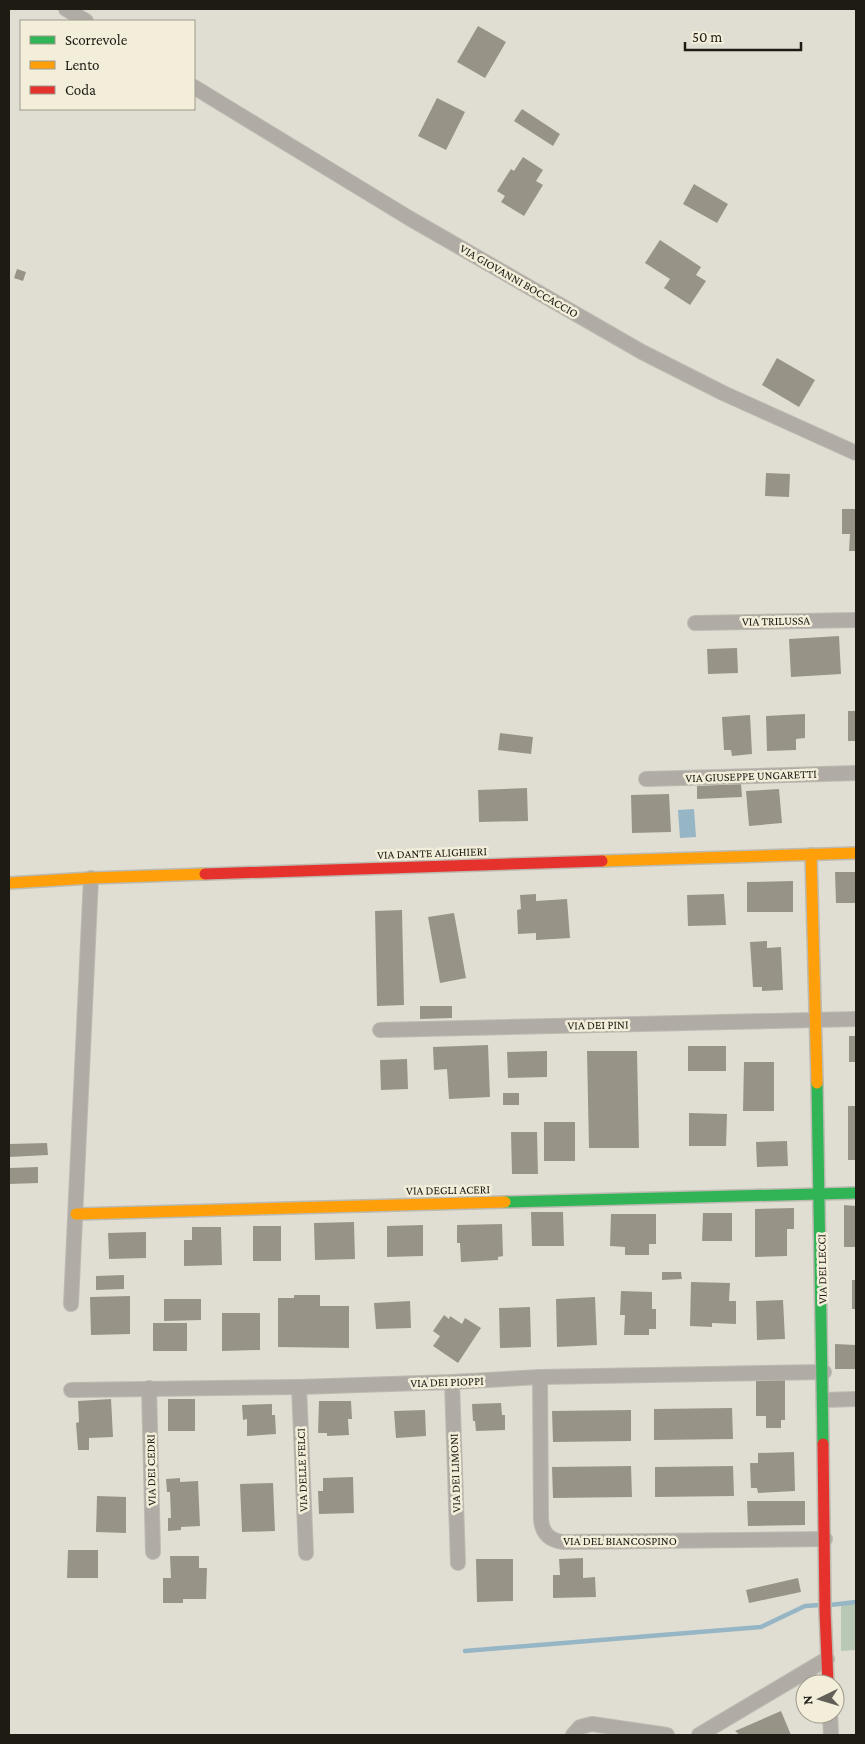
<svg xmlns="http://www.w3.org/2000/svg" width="865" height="1744" viewBox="0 0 865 1744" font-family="'Crimson Pro',serif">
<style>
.green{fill:#b7c9b5}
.water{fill:#96b5c5}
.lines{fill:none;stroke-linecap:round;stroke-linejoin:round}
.stream{stroke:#96b5c5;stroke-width:4.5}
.building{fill:#979487}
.street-casing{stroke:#bcbab1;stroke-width:16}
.fast-casing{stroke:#bcbab1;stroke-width:14}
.slow-casing{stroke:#bcbab1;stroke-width:14}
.jam-casing{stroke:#bcbab1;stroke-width:14}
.street{stroke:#b1aba5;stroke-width:14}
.fast{stroke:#30b455;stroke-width:11}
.slow{stroke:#ff9f0a;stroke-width:11}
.jam{stroke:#e5322d;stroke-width:11}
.labels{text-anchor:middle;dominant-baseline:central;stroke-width:5;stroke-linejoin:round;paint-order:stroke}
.street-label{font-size:12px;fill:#1d1b14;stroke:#f3eeda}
</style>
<rect width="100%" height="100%" fill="#e0ded3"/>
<!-- green -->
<polygon class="green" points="856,1602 856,1650 841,1651 841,1605"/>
<!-- water -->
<polygon class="water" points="694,809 696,837 680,838 678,810"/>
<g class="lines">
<!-- stream -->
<g class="stream">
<polyline points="830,1605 856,1602"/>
<polyline points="465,1651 761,1627 805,1606 820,1605"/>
</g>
</g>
<!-- building -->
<g class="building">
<polygon points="478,26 506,42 485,78 457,62"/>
<polygon points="437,98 465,112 446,150 418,136"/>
<polygon points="522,109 560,134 553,146 514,121"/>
<polygon points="523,157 543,170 536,181 543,185 524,216 501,202 505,196 497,191 511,169 514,171"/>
<polygon points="694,184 728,204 717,223 683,204"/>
<polygon points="660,240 701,267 696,275 706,281 690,305 664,288 670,279 645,263"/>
<polygon points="17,269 26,272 23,281 14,278"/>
<polygon points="777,358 815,380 799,407 762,385"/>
<polygon points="766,473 790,474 789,497 765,496"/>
<polygon points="842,509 856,509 856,551 849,551 850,534 842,534"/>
<polygon points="839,636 841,674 791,677 789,639"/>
<polygon points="737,648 738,673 708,674 707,649"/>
<rect x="848" y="711" width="8" height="30"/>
<polygon points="805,714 805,738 796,739 796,750 767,751 766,716"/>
<polygon points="750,715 752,754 732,756 731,750 724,750 722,717"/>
<polygon points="500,733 533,737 531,754 498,750"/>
<polygon points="741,784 742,797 697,799 697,786"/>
<polygon points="527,788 528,821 479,822 478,790"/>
<polygon points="779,789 782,823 749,826 746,791"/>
<polygon points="669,794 671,832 632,833 631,795"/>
<polygon points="835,872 856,872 856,903 836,903"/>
<polygon points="793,881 793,912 747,912 747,882"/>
<polygon points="536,894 536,901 567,899 570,938 536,940 536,933 518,934 517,910 521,909 520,895"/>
<polygon points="724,894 726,925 688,926 687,895"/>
<polygon points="402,910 404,1005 377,1006 375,911"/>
<polygon points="454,913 466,978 440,983 428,917"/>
<polygon points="767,941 767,948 781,947 783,990 762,991 762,987 753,987 750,942"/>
<polygon points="420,1006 452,1006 452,1018 420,1019"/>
<rect x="849" y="1036" width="7" height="26"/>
<polygon points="488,1045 490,1097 449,1099 447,1069 434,1070 433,1047"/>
<rect x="688" y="1046" width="38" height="25"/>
<polygon points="547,1051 547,1077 508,1078 507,1052"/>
<polygon points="587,1051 637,1051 639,1148 589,1148"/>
<polygon points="407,1059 408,1089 381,1090 380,1060"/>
<polygon points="744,1062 774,1062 774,1111 743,1111"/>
<rect x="503" y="1093" width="16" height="12"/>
<rect x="848" y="1106" width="8" height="54"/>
<polygon points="689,1113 727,1114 726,1146 689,1146"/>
<rect x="544" y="1122" width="31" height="39"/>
<polygon points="511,1132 537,1132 538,1174 512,1174"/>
<polygon points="787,1141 788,1166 757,1167 756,1142"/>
<polygon points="47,1143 48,1155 9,1157 9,1144"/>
<polygon points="38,1167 38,1183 9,1184 9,1168"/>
<polygon points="844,1205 856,1206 856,1247 844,1247"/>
<polygon points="794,1208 794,1229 787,1229 787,1256 755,1257 755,1209"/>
<polygon points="531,1212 563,1212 564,1246 532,1246"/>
<polygon points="703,1213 732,1213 732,1241 702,1241"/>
<polygon points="611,1214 656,1214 656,1244 649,1244 649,1255 625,1255 625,1247 610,1246"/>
<polygon points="354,1222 355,1259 315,1260 314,1223"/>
<polygon points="502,1224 503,1256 498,1257 498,1260 461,1262 460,1243 457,1243 457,1225"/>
<polygon points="423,1225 423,1256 387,1257 387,1226"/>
<rect x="253" y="1226" width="28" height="35"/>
<polygon points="192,1227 221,1227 222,1265 184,1266 184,1240 192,1240"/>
<polygon points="146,1232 146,1258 109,1259 108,1233"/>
<polygon points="662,1272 681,1272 682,1279 662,1280"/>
<polygon points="124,1275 124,1289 96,1290 96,1276"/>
<rect x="852" y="1280" width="4" height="29"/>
<polygon points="691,1282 730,1283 729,1301 736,1301 736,1324 712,1323 712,1327 690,1326"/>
<polygon points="621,1291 652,1292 652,1309 656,1309 656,1329 649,1329 649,1335 624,1335 625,1315 620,1315"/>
<polygon points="294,1295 320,1295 320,1306 349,1306 349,1348 278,1347 278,1298 294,1298"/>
<polygon points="130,1296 130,1334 91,1335 90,1297"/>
<polygon points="595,1297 597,1345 557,1347 556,1299"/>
<polygon points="164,1299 201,1299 201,1320 164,1321"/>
<polygon points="783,1300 785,1339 757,1340 756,1301"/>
<polygon points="410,1301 411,1328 376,1329 374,1303"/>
<polygon points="530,1307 531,1347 500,1348 499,1308"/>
<polygon points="222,1313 260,1313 260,1350 222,1351"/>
<polygon points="444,1315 449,1319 450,1316 462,1324 465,1318 481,1328 458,1363 433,1346 440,1336 433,1331"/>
<rect x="153" y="1323" width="34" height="28"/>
<polygon points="835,1344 856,1345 856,1369 835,1369"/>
<polygon points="785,1379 785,1420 781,1420 781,1428 766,1428 766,1416 756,1416 756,1380"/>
<polygon points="111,1399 113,1437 89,1438 89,1450 78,1450 76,1423 79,1422 78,1401"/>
<rect x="168" y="1399" width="27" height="32"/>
<polygon points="319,1401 351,1401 352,1419 348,1419 349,1435 327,1436 327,1433 318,1433"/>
<polygon points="501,1403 502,1415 505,1415 505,1430 476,1431 475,1421 473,1421 472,1404"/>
<polygon points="272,1404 272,1415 275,1415 276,1434 247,1436 247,1419 243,1420 242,1405"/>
<polygon points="732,1408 733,1439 654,1440 654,1409"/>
<polygon points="425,1410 426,1436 396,1438 394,1411"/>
<polygon points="631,1410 631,1441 553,1442 552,1411"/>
<polygon points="794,1452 795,1491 758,1493 757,1488 751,1488 750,1463 758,1463 758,1453"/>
<polygon points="631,1466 632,1497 553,1498 552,1467"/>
<polygon points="733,1466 734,1496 655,1497 655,1467"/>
<polygon points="353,1477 354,1513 319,1514 318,1491 323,1491 323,1478"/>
<polygon points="180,1478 180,1482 198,1481 200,1526 181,1527 181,1530 168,1531 168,1518 171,1518 170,1492 167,1492 166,1479"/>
<polygon points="273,1483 275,1531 242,1532 240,1484"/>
<polygon points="97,1496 126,1497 126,1533 96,1532"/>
<polygon points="747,1501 805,1501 805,1525 748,1526"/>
<polygon points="68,1550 98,1550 98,1578 67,1578"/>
<polygon points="170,1556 199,1556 199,1568 207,1568 206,1599 183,1599 183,1603 163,1603 163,1578 171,1578"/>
<polygon points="583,1558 583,1578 595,1577 596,1597 553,1598 553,1575 560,1575 559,1559"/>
<polygon points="476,1559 513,1559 513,1601 477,1602"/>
<polygon points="798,1578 801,1592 749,1603 746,1590"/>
<polygon points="781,1711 791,1735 740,1735 735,1731"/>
</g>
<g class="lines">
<defs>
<g id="street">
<polyline points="66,9 86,21"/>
<polyline points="194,87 409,218 642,352 723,393 856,453"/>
<polyline points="695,623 856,620"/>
<polyline points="646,779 856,773"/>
<polyline points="380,1030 856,1019"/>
<polyline points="71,1304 91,878"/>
<path d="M540,1377L541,1519C542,1533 549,1540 563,1542L825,1539"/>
<polyline points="452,1382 458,1563"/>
<polyline points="299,1387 306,1553"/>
<polyline points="149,1388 153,1552"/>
<polyline points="71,1390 299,1387 452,1382 540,1377 824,1372"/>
<polyline points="824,1400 856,1399"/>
<polyline points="830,1714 831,1735"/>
<polyline points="573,1735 580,1727 592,1724 667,1735"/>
<polyline points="699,1735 827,1659"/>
</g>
<g id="fast">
<polyline points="817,1083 823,1444"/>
<polyline points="505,1202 856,1193"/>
</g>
<g id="slow">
<polyline points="811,854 817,1083"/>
<polyline points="602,861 856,853"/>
<polyline points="9,883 91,878 205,874"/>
<polyline points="76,1214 505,1202"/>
</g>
<g id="jam">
<polyline points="205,874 602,861"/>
<polyline points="823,1444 825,1611 828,1684"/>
</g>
</defs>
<!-- street casing -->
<use href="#street" class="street-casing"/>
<!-- fast casing -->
<use href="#fast" class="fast-casing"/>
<!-- slow casing -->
<use href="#slow" class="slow-casing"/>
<!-- jam casing -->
<use href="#jam" class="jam-casing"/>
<!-- street -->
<use href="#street" class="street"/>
<!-- fast -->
<use href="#fast" class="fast"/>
<!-- slow -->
<use href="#slow" class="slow"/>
<!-- jam -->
<use href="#jam" class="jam"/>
</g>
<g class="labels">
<!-- street labels -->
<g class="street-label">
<text transform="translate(519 281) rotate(30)">VIA GIOVANNI BOCCACCIO</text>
<text transform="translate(776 621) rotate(-1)">VIA TRILUSSA</text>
<text transform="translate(751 776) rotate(-2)">VIA GIUSEPPE UNGARETTI</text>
<text transform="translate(432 853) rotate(-2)">VIA DANTE ALIGHIERI</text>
<text transform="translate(598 1025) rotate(-1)">VIA DEI PINI</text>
<text transform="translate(448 1190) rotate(-1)">VIA DEGLI ACERI</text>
<text transform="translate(822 1269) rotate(-91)">VIA DEI LECCI</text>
<text transform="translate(447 1382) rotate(-2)">VIA DEI PIOPPI</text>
<text transform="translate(151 1470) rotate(-91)">VIA DEI CEDRI</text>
<text transform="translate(302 1470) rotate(-92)">VIA DELLE FELCI</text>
<text transform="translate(455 1473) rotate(-92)">VIA DEI LIMONI</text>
<text x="620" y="1541">VIA DEL BIANCOSPINO</text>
</g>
</g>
<!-- border -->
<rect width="865" height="1744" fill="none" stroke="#1d1b14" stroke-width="20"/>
<!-- legend -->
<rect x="20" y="20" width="175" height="90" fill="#f3eeda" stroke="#9d9a8b"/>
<rect x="30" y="36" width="25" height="8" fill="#30b455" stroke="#9d9a8b"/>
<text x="65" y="45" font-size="15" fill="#1d1b14">Scorrevole</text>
<rect x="30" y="61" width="25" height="8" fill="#ff9f0a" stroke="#9d9a8b"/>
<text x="65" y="70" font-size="15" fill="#1d1b14">Lento</text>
<rect x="30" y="86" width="25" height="8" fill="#e5322d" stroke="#9d9a8b"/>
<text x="65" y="95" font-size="15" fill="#1d1b14">Coda</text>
<!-- north arrow -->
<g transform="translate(820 1699) rotate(265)"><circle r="24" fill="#f3eeda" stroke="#9d9a8b"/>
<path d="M0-4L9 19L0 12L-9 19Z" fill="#615f57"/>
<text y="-8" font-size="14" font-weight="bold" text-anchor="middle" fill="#1d1b14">N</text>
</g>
<!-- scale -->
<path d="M685 42v8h116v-8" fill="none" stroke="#1d1b14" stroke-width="2.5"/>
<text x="692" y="42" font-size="15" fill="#1d1b14" stroke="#f3eeda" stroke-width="4" paint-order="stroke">50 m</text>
</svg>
